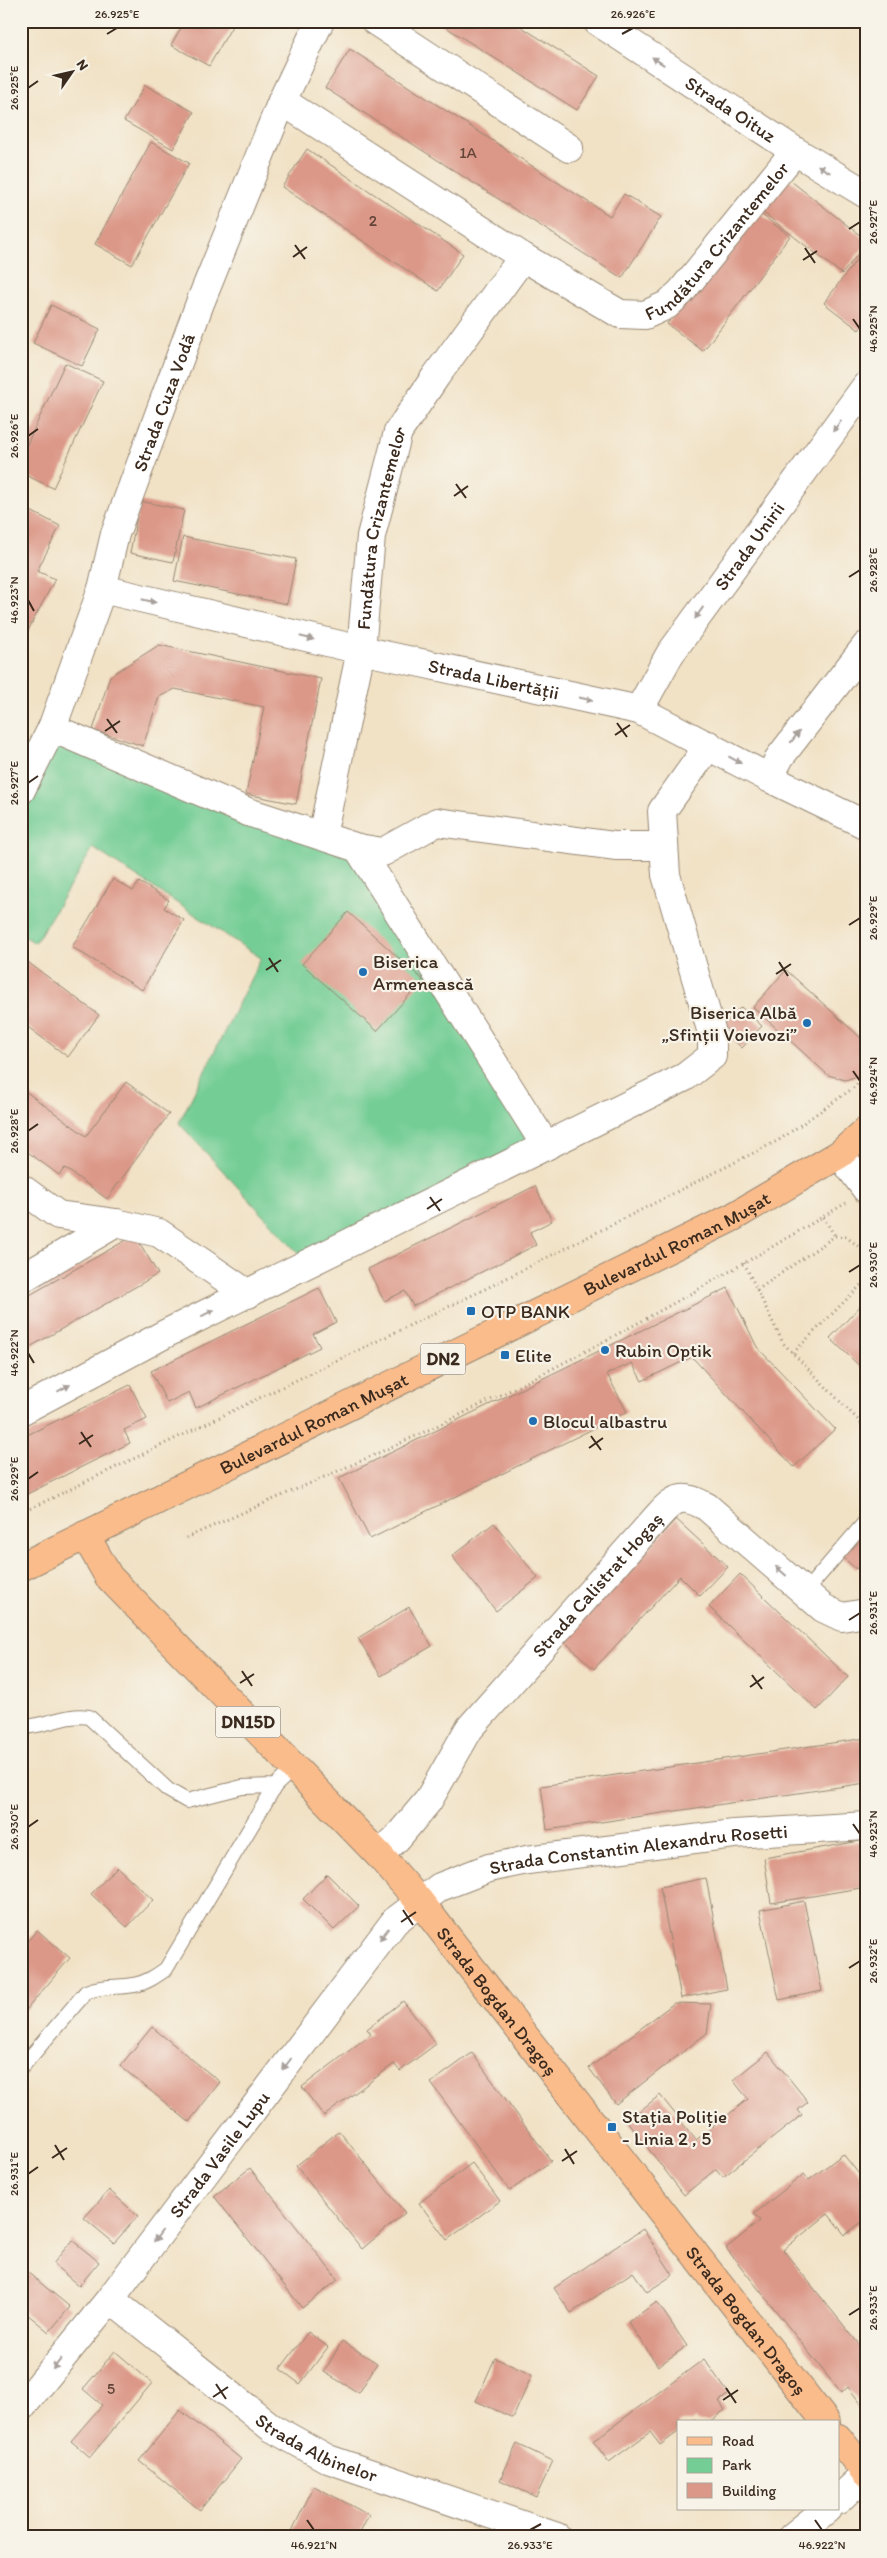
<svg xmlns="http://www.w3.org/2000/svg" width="887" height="2558" viewBox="0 0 887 2558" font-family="Itim,sans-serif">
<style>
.green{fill:#73cd94;stroke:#577c59}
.building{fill:#db9787}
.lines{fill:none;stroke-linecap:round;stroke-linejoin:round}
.service-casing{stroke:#968672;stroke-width:16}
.minor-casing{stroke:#968672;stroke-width:30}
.primary-casing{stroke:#968672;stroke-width:30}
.path{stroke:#968672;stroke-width:3;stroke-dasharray:1 4;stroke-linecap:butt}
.service{stroke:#fff;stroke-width:14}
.minor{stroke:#fff;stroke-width:28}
.primary{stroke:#fabc8b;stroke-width:28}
.oneway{fill:#a79f9a}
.ticks{fill:none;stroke:#3b2a1e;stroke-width:2}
.poi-dot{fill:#1f6fb2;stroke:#f7f3e8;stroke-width:2}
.labels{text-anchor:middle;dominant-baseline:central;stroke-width:4.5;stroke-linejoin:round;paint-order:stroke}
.number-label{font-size:16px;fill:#634538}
.shield{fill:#f7f3e8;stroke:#73665b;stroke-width:1}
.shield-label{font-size:18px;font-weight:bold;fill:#3b2a1e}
.street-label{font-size:19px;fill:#3b2a1e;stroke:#f7f3e8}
.poi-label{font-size:19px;fill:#3b2a1e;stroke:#f7f3e8;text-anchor:start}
.neatline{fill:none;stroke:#3b2a1e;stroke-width:2}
.ticks-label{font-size:12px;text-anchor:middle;fill:#3b2a1e}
</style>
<rect width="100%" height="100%" fill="#f7f3e8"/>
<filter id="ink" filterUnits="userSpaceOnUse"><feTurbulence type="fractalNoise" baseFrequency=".02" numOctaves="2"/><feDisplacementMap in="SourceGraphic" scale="10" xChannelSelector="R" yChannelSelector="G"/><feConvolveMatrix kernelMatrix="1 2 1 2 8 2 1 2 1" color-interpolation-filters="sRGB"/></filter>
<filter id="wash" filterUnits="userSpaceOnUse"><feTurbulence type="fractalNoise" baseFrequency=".0096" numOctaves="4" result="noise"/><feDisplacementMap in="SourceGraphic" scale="20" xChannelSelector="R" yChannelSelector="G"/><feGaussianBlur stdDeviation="1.12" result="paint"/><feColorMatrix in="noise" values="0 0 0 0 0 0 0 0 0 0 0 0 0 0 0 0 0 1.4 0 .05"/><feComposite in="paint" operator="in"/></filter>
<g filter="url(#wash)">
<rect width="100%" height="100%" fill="#f1e2c6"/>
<!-- green -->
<polygon class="green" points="52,728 358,848 546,1146 308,1264 179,1123 261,958 93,848 35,943 21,934 21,786"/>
<g id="blocks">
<!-- building -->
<g class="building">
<polygon points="185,21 235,21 209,66 171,45"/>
<polygon points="436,21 512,21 599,76 577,110"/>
<polygon points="350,49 610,216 624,194 661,217 622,278 325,88"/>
<polygon points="145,85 194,112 173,149 124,121"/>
<polygon points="151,142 189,163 132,265 95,244"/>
<polygon points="307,149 463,254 438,291 282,187"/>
<polygon points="782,174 866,240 866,244 842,274 756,207"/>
<polygon points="754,209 790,236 703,351 667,324"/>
<polygon points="866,247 866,322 859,330 824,303"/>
<polygon points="51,305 100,329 82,366 33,343"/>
<polygon points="65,363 103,381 53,488 21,473 21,457"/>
<polygon points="140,501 184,510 173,562 130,553"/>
<polygon points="21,506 60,526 37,571 55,579 21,644"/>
<polygon points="183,537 296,559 287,604 174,581"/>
<polygon points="159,645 321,679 296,804 246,794 264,707 175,689 159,697 143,746 93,730 110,676"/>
<polygon points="113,879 133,891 139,882 169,900 164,908 184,920 142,990 72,947"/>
<polygon points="348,912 423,980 377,1031 302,964"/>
<polygon points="21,957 99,1015 68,1057 21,1022"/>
<polygon points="786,970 861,1038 866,1049 866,1067 858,1076 845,1080 828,1075 753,1007"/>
<polygon points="741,1007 762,1026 742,1048 721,1028"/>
<polygon points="126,1082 169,1114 107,1199 65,1168 59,1175 21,1147 21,1088 86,1136"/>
<polygon points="535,1186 552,1221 530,1232 536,1245 413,1306 405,1291 384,1301 368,1269"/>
<polygon points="135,1235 158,1274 21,1352 21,1300"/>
<polygon points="319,1288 336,1322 313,1334 320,1347 196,1408 189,1392 167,1403 151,1371"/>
<polygon points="728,1288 757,1347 835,1429 794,1467 692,1357 642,1381 632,1363 607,1374 627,1412 370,1539 339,1478"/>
<polygon points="866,1300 866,1372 830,1338"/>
<polygon points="130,1385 147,1419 124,1430 130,1443 21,1497 21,1438"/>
<polygon points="676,1519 728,1567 700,1596 680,1576 594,1669 563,1640"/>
<polygon points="494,1523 538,1578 496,1611 452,1556"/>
<polygon points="866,1523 866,1558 856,1569 839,1554"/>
<polygon points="740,1574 848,1677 817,1710 709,1607"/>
<polygon points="409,1607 432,1646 381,1676 358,1638"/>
<polygon points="866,1738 866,1783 547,1830 541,1786"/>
<polygon points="866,1840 866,1887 771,1903 764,1858"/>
<polygon points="117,1867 153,1900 127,1927 91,1894"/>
<polygon points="327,1874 359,1906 334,1930 303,1899"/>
<polygon points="706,1878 727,1989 681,1998 660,1887"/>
<polygon points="804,1901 822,1991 779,2000 760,1910"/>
<polygon points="37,1930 70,1958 21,2016 21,1949"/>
<polygon points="403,2001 436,2044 400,2071 394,2064 324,2116 302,2087 371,2034 367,2029"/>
<polygon points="674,2003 711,2004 707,2033 616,2104 589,2068"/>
<polygon points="152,2027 220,2082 189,2122 120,2066"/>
<polygon points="768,2052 808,2102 798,2110 802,2115 723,2177 716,2169 684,2195 627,2121 660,2095 696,2140 748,2099 733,2080"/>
<polygon points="472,2053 551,2161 510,2191 431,2083"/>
<polygon points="339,2131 405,2213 362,2249 296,2166"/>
<polygon points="843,2154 866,2183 866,2219 845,2235 828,2214 783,2250 866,2353 866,2410 848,2387 841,2393 726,2248 760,2221 754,2214 804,2174 809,2180"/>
<polygon points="472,2163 500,2201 447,2240 419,2203"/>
<polygon points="250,2168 338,2280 302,2308 214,2196"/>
<polygon points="109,2190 138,2216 114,2243 84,2218"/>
<polygon points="643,2229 673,2275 647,2292 633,2272 571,2313 554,2288"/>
<polygon points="72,2240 99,2262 79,2286 53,2264"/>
<polygon points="21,2267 70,2307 49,2332 21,2309"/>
<polygon points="657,2302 687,2346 658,2366 628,2322"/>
<polygon points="308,2332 328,2347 300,2384 280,2369"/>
<polygon points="342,2341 377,2363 359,2393 324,2372"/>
<polygon points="115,2351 152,2383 90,2457 71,2441 102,2405 83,2389"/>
<polygon points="495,2358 532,2375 513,2418 476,2401"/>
<polygon points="704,2359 729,2394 719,2401 725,2410 709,2422 697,2422 695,2419 691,2422 678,2422 678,2432 660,2445 650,2432 609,2462 593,2441"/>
<polygon points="180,2410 241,2459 200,2510 139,2461"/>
<polygon points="517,2444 553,2461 536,2497 500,2480"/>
<polygon points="314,2486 369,2515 358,2537 303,2537 292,2531"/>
</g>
</g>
</g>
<g filter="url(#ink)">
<use href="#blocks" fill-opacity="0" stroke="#968672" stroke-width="1"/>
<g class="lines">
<defs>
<g id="service">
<polyline points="805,1592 866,1521"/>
<path d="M21,1727C45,1727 66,1713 89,1717L168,1790L187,1801L242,1787L275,1786L293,1769"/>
<path d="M21,2068L86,1992C102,1985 117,1988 134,1985C146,1983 156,1976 166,1969L275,1786"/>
</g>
<g id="minor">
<polyline points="375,21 569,148"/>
<path id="s1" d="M597,21L795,151L866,194"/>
<path id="s2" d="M282,101L523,257L620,314L645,315L667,305L681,292L795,151"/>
<path id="s3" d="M102,589L361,650L639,710L769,778L866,825"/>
<path id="s4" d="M639,710L670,654L866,386"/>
<polyline points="52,728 248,812 358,848 383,852 437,822 615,846 664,846"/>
<polyline points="769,778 780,757 866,646"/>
<path id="s5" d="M21,790L52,728L102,589L115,534L200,303L282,101L320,21"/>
<path id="s6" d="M322,836L361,650L371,536L398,432L436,376L523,257"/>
<polyline points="358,848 546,1146"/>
<polyline points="840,1154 866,1189"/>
<polyline points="21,1188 58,1215 116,1223 159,1233 248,1294"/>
<polyline points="21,1279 116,1223"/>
<polyline points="21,1411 165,1334 685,1077 712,1056 712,1033 666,875 662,811 709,745"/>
<path id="s7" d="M379,1855L397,1838L428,1801L469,1729L658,1516C676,1496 683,1494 707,1507L823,1608L842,1617L866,1613"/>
<path id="s8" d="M110,2299L272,2428L328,2459L557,2537"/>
<path id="s9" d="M21,2408L110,2299L395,1921L440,1887L489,1868L527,1860L734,1834L866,1826"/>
<polyline points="838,2500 866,2474"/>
<polyline points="792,2537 827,2509"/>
</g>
<g id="primary">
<path id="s10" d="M85,1535L109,1577L379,1855L420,1902L826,2422"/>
<path id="s11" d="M21,1567L733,1217L840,1154L866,1131"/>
<polyline points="838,2438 866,2473"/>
</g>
</defs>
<!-- service casing -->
<use href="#service" class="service-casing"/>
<!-- minor casing -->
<use href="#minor" class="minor-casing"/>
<!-- primary casing -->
<use href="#primary" class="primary-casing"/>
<!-- path -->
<g class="path">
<polyline points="823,1217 835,1236"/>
<polyline points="744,1263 783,1343 866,1428"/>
<polyline points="757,1290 835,1236 846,1237 866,1252"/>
<polyline points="793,1353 866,1280"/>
<polyline points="21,1513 483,1290 779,1140 852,1089 866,1076"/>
<path d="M186,1538C281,1495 379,1455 472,1409C600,1347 724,1276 846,1203"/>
</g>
<!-- service -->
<use href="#service" class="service"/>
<!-- minor -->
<use href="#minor" class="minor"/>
<!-- primary -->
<use href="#primary" class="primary"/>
</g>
<!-- one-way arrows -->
<defs><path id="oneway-solid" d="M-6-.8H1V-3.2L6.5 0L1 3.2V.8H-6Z" transform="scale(1.25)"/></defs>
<g class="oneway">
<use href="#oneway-solid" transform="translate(658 61) rotate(-147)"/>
<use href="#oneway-solid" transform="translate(824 169) rotate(-149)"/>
<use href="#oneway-solid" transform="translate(837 426) rotate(126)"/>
<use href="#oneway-solid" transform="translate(149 601) rotate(13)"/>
<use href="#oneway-solid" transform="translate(699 613) rotate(125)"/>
<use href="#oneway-solid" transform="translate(307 638) rotate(13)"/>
<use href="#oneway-solid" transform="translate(586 699) rotate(12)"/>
<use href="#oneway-solid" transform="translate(795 737) rotate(-52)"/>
<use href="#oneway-solid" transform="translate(735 760) rotate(29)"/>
<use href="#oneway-solid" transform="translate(208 1313) rotate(-26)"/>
<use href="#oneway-solid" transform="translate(64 1388) rotate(-28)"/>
<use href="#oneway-solid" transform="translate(781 1571) rotate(-139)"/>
<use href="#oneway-solid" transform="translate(384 1934) rotate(127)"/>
<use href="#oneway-solid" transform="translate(287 2064) rotate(127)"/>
<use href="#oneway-solid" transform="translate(158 2236) rotate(127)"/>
<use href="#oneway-solid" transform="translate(57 2364) rotate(129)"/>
</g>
</g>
<!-- ticks -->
<path class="ticks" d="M107,34L117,28M622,34L633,28M28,88L38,81M849,229L860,222M295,245L305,259M805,248L815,263M293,257L307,247M803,260L817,251M853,319L860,329M28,436L38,429M456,484L466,498M454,496L468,486M849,577L860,570M28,600L34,611M107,719L117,733M617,723L627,737M105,731L120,721M615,735L630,725M28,783L38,776M849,925L860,918M269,958L278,972M779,962L788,976M266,970L281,960M776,974L791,964M853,1071L860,1081M28,1131L38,1124M430,1197L440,1211M427,1209L442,1199M849,1272L860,1265M28,1353L34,1363M81,1432L91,1447M591,1436L601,1450M79,1444L93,1435M589,1448L603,1438M28,1479L38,1472M849,1620L860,1613M242,1671L252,1686M752,1675L762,1689M240,1683L254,1674M750,1687L764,1677M853,1824L860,1834M28,1827L38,1820M403,1910L413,1925M401,1922L416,1912M849,1968L860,1961M55,2145L64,2160M565,2149L574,2164M52,2158L67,2148M562,2161L577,2151M28,2174L38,2167M849,2315L860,2308M216,2384L226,2399M726,2388L736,2403M213,2397L228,2387M723,2400L738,2390M307,2520L314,2530M815,2520L822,2530M530,2530L541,2524"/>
<!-- markers -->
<g class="poi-dot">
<circle cx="363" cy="972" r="5"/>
<circle cx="807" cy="1023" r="5"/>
<rect x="466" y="1306" width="10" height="10" rx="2.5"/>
<circle cx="605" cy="1350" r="5"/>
<rect x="500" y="1350" width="10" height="10" rx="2.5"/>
<circle cx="533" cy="1421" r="5"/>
<rect x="607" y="2122" width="10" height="10" rx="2.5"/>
</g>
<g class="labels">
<!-- number labels -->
<g class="number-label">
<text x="468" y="152">1A</text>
<text x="373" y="220">2</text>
<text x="111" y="2388">5</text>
</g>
<!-- shield labels -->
<g class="shield">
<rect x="420.5" y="1343.5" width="45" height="31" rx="4"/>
<rect x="215.5" y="1706.5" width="65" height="31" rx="4"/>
</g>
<g class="shield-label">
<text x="443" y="1359">DN2</text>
<text x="248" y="1722">DN15D</text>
</g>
<!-- street labels -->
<g class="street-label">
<text stroke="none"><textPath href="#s1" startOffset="160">Strada Oituz</textPath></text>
<text stroke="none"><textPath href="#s2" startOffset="529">Fundătura Crizantemelor</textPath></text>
<text stroke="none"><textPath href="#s5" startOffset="414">Strada Cuza Vodă</textPath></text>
<text stroke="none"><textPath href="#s6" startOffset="314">Fundătura Crizantemelor</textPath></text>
<text stroke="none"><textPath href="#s4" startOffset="198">Strada Unirii</textPath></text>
<text stroke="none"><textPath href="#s3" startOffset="402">Strada Libertății</textPath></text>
<text stroke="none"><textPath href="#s11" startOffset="731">Bulevardul Roman Mușat</textPath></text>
<text stroke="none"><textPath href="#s11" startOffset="326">Bulevardul Roman Mușat</textPath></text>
<text stroke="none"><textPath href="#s7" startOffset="349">Strada Calistrat Hogaș</textPath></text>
<text stroke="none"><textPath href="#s9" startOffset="874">Strada Constantin Alexandru Rosetti</textPath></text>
<text stroke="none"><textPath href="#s10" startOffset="624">Strada Bogdan Dragoș</textPath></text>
<text stroke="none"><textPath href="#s9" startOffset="322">Strada Vasile Lupu</textPath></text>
<text stroke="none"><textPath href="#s10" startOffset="1029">Strada Bogdan Dragoș</textPath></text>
<text stroke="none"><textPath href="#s8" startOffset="256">Strada Albinelor</textPath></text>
</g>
<!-- poi labels -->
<g class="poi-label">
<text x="373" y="961">Biserica<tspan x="373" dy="22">Armenească</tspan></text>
<text x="797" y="1012" text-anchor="end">Biserica Albă<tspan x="797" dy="22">„Sfinții Voievozi”</tspan></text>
<text x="481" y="1311">OTP BANK</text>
<text x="615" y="1350">Rubin Optik</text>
<text x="515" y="1355">Elite</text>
<text x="543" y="1421">Blocul albastru</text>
<text x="622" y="2116">Stația Poliție<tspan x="622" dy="22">- Linia 2 , 5</tspan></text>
</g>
</g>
<!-- margin -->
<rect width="887" height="2558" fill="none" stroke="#f7f3e8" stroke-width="55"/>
<!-- legend -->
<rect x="677" y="2420" width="162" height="90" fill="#f7f3e8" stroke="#aca397"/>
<rect x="687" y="2437" width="25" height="8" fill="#fabc8b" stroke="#aca397"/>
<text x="722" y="2446" font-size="15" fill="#3b2a1e">Road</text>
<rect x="687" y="2458" width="25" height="15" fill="#73cd94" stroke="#aca397"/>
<text x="722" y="2470" font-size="15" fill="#3b2a1e">Park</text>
<rect x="687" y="2483" width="25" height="15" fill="#db9787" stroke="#aca397"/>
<text x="722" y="2496" font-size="15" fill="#3b2a1e">Building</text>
<!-- north arrow -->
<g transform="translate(72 72) rotate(56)" stroke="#f7f3e8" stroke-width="4" paint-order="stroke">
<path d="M0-4L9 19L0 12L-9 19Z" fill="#3b2a1e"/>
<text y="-8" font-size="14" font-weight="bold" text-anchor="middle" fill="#3b2a1e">N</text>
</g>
<rect x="28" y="28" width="832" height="2502" class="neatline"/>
<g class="ticks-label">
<text x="117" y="18">26.925°E</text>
<text x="633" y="18">26.926°E</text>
<text transform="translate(14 88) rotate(-90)" y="4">26.925°E</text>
<text transform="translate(873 222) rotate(-90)" y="4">26.927°E</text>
<text transform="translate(873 329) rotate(-90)" y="4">46.925°N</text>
<text transform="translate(14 436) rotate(-90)" y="4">26.926°E</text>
<text transform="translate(873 570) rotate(-90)" y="4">26.928°E</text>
<text transform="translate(14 600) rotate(-90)" y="4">46.923°N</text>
<text transform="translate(14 783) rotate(-90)" y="4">26.927°E</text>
<text transform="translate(873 918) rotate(-90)" y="4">26.929°E</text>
<text transform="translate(873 1081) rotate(-90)" y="4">46.924°N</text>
<text transform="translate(14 1131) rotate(-90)" y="4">26.928°E</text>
<text transform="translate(873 1265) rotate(-90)" y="4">26.930°E</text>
<text transform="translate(14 1353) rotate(-90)" y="4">46.922°N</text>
<text transform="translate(14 1479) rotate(-90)" y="4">26.929°E</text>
<text transform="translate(873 1613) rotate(-90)" y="4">26.931°E</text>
<text transform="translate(14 1827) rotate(-90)" y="4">26.930°E</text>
<text transform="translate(873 1834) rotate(-90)" y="4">46.923°N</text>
<text transform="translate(873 1961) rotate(-90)" y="4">26.932°E</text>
<text transform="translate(14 2174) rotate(-90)" y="4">26.931°E</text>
<text transform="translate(873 2308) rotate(-90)" y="4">26.933°E</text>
<text x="314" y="2549">46.921°N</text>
<text x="530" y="2549">26.933°E</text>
<text x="822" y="2549">46.922°N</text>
</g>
</svg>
